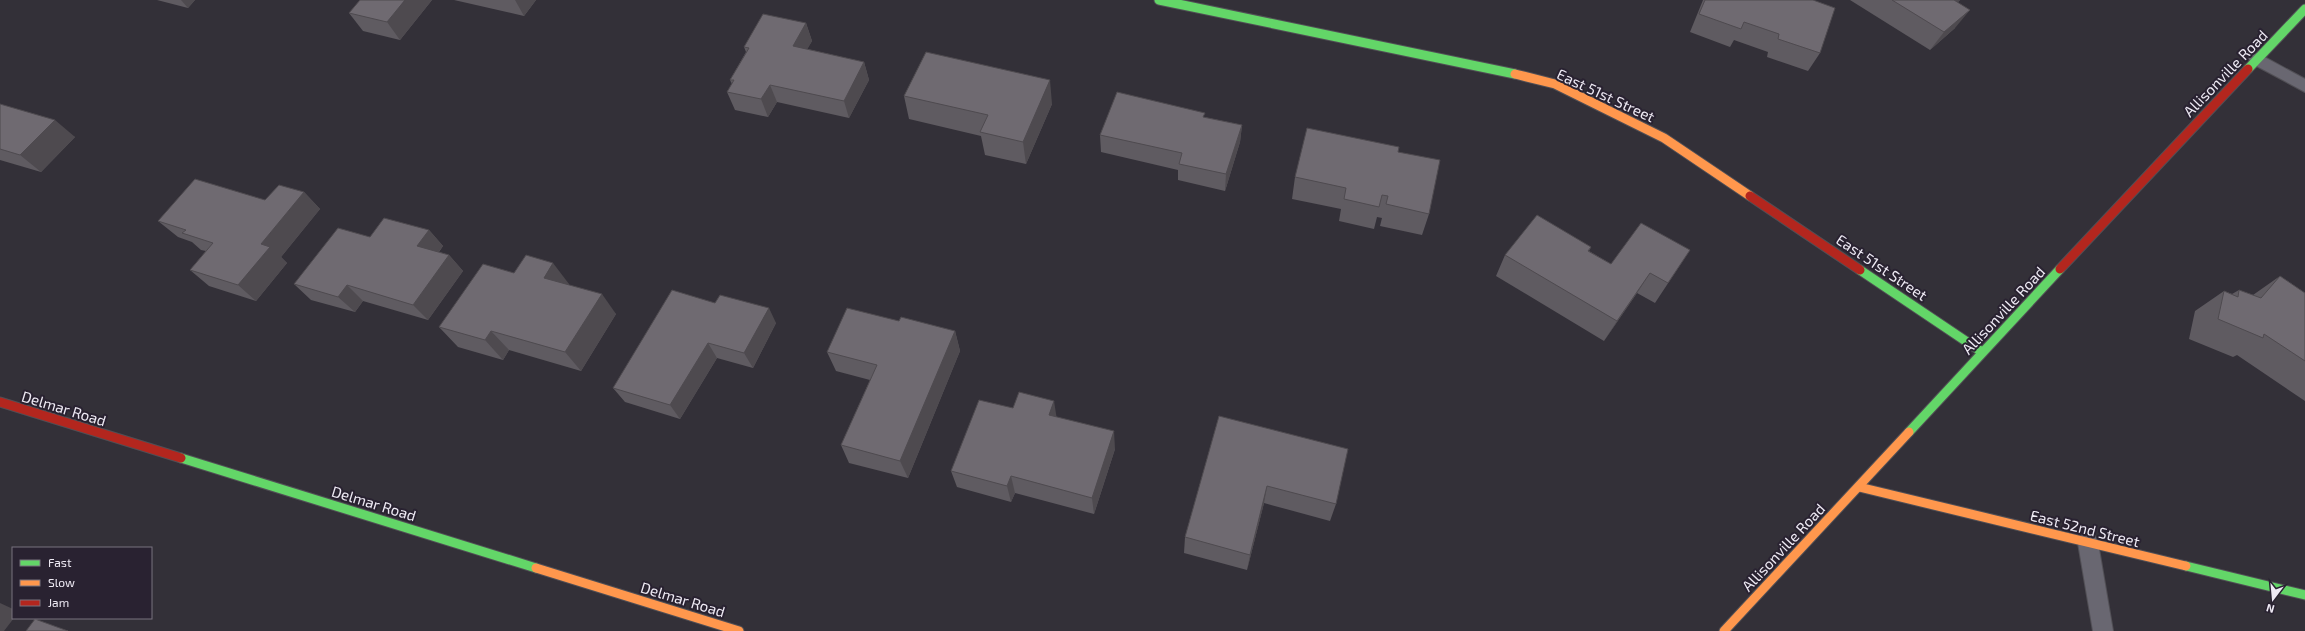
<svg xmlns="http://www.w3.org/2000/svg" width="2305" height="631" viewBox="0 0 2305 631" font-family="'Exo 2',sans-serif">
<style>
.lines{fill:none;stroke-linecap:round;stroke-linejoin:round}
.lane-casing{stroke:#514f55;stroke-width:2}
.fast-casing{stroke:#514f55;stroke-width:11}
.slow-casing{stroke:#514f55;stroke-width:11}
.jam-casing{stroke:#514f55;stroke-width:11}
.lane{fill:#696771;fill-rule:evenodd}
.fast{stroke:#63d668;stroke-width:9}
.slow{stroke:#ff974d;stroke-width:9}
.jam{stroke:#b3261e;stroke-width:9}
.wall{fill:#5f5b61}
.shaded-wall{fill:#4e4a4f}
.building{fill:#6f6a71;stroke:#4e4a4f}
.labels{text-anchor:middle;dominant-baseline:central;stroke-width:4;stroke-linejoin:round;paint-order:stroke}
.street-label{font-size:15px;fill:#eeeaf4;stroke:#292231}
</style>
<rect width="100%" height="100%" fill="#333038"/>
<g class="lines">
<defs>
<g id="lane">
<polygon points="2257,53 2305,79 2305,92 2251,63 2249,59 2251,55"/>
<polygon points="2088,533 2095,536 2098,543 2113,631 2093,631 2078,543 2081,536"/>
</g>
<g id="fast">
<polyline points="1159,0 1515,74"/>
<polyline points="2248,69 2305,9"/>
<polyline points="1860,270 1982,352"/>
<polyline points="1909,432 2060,269"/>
<polyline points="181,458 536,568"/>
<polyline points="2186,566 2305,595"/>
</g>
<g id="slow">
<polyline points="1515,74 1555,84 1664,138 1750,196"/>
<polyline points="1859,487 2186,566"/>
<polyline points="536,568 739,631"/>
<polyline points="1724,631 1909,432"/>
</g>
<g id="jam">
<polyline points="1750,196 1860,270"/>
<polyline points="2060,269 2248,69"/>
<polyline points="0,402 181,458"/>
</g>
</defs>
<!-- lane casing -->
<use href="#lane" class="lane-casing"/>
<!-- fast casing -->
<use href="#fast" class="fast-casing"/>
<!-- slow casing -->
<use href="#slow" class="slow-casing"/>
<!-- jam casing -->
<use href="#jam" class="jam-casing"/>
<!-- lane -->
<use href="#lane" class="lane"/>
<!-- fast -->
<use href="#fast" class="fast"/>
<!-- slow -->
<use href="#slow" class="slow"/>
<!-- jam -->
<use href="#jam" class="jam"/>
</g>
<!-- wall -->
<g class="wall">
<polygon points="157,0 195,0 188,8"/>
<polygon points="432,0 400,40 363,31 349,13"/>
<polygon points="454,0 536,0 524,16"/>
<polygon points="1703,0 1813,0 1820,53 1808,71 1767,57 1768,52 1734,40 1730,47 1690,32"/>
<polygon points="1850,0 1960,0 1958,2 1955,28 1930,50"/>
<polygon points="806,23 812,41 807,49 864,62 869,80 849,118 777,102 768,117 735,110 727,92 732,84 730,80 746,52 744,47"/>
<polygon points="904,96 1052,104 1026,164 985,155 981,136 909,119"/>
<polygon points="0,104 75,137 41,172 0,160"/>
<polygon points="1204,117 1242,125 1240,142 1225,191 1178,180 1178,170 1101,152 1100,135"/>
<polygon points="1398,152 1429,214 1422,235 1380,226 1382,218 1377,217 1374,229 1339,221 1341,209 1292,199 1295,177"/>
<polygon points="304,192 320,209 281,257 287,263 256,301 209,286 190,270 206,251 201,250 192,242 178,237 158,221"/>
<polygon points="429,230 443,246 439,252 449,255 463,271 428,320 363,301 355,312 311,300 294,284 370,237"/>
<polygon points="1591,247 1589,251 1611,264 1690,250 1655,303 1637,293 1604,341 1496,276 1505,255"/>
<polygon points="514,273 569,284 568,285 616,314 581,371 509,350 503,360 458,347 439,327"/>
<polygon points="2280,276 2305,293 2305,401 2237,355 2233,357 2189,339 2195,311 2224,291 2232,294 2239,290 2253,295"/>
<polygon points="715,303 776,323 753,368 717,358 680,419 625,402 613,388"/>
<polygon points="899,321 955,331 960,351 908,478 849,463 841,445 870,380 836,371 827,352"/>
<polygon points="1013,408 1057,417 1115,449 1094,514 1015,493 1011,502 957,487 951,471"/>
<polygon points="1219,416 1336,504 1330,521 1264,503 1247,570 1184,553 1185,537"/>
</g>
<!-- shaded-wall -->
<g class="shaded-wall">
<polygon points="181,0 195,0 188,8"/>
<polygon points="405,0 432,0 400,40 387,22"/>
<polygon points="515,0 536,0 524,16"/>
<polygon points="1953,0 1960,0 1940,18"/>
<polygon points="1970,10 1955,28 1930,50 1944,32"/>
<polygon points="806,23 812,41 799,64 793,46"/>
<polygon points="864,62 869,80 849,118 844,101"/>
<polygon points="1050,80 1052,104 1026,164 1023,142"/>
<polygon points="770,85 777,102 768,117 761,99"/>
<polygon points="55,120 75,137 41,172 20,155"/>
<polygon points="1242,125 1240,142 1225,191 1226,174"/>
<polygon points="304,192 320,209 281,257 287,263 256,301 238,285 261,244"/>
<polygon points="429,230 443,246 431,262 417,246"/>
<polygon points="449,255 463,271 428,320 413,305"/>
<polygon points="553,263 569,284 560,298 544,278"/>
<polygon points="1650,273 1637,293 1604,341 1617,321"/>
<polygon points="347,285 363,301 355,312 338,297"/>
<polygon points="602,294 616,314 581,371 565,352"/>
<polygon points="769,308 776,323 753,368 744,353"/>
<polygon points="491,331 509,350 503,360 485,340"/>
<polygon points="955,331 960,351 908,478 900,461"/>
<polygon points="708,343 717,358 680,419 670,405"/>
<polygon points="1054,401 1057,420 1049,415"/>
<polygon points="1114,431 1115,449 1094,514 1092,498"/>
<polygon points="1011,476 1015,493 1011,502 1007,486"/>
<polygon points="1267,486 1264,503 1247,570 1250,555"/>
<polygon points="0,603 13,609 13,618 14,618 4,631 0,631"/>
</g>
<!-- building -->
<g class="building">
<polygon points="360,0 405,0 387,22 349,13"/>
<polygon points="1705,0 1813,0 1835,8 1820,53 1778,39 1779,34 1744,22 1741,29 1699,14"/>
<polygon points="1892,0 1954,0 1970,10 1944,32"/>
<polygon points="763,14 806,23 793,46 864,62 844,101 770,85 761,99 727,92 734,80 730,80 749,48 744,47"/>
<polygon points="926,52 1050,80 1023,142 980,132 988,115 904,96"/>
<polygon points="1117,92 1205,113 1203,117 1242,125 1226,174 1179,164 1182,153 1100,135"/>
<polygon points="0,104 55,120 20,155 0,149"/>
<polygon points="1307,128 1399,147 1398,152 1440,160 1429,214 1386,204 1388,196 1382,195 1379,207 1344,199 1346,188 1295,177"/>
<polygon points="195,179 265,200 279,185 304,192 261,244 270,247 238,285 190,270 213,243 182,233 186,230 158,221"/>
<polygon points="1537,215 1591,247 1588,251 1611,264 1641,223 1690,250 1668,283 1650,273 1617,321 1505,255"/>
<polygon points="384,218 429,230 417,246 449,255 413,305 347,285 338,297 294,284 338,228 370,237"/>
<polygon points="526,255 553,263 544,278 602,294 565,352 491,331 485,340 439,327 483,264 514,273"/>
<polygon points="2280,276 2305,293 2305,361 2264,334 2263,338 2218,319 2224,291 2238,297 2239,290 2261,298"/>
<polygon points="672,290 715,303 720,295 769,308 744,353 708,343 670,405 613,388"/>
<polygon points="847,308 899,321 901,317 955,331 900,461 841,445 877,365 827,352"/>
<polygon points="1019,392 1054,401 1049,415 1114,431 1092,498 1011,476 1007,486 951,471 979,400 1013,408"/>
<polygon points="1219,416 1348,449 1336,504 1267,486 1250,555 1185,537"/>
<polygon points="35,619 68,631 26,631"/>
</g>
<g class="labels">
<!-- street labels -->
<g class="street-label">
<text transform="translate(2225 73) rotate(-46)">Allisonville Road</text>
<text transform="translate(1606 95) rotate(25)">East 51st Street</text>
<text transform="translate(1882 267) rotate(34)">East 51st Street</text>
<text transform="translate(2003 310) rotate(-47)">Allisonville Road</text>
<text transform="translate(64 408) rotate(17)">Delmar Road</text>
<text transform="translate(374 503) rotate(17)">Delmar Road</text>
<text transform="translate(2085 528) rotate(14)">East 52nd Street</text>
<text transform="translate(1783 547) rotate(-47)">Allisonville Road</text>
<text transform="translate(683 599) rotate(17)">Delmar Road</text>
</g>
</g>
<!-- legend -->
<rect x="12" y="547" width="140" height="72" fill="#292231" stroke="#78727f"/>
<rect x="20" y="560" width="20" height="6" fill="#63d668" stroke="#78727f"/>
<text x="48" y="567" font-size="12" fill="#eeeaf4">Fast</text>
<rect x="20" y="580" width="20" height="6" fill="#ff974d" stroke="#78727f"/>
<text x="48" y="587" font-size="12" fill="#eeeaf4">Slow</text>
<rect x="20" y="600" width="20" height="6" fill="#b3261e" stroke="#78727f"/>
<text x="48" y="607" font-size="12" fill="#eeeaf4">Jam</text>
<!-- north arrow -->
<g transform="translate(2273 599) rotate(196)" stroke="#292231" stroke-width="3" paint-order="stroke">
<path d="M0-3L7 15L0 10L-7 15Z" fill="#eeeaf4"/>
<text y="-6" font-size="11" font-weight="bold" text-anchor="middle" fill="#eeeaf4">N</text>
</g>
</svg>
